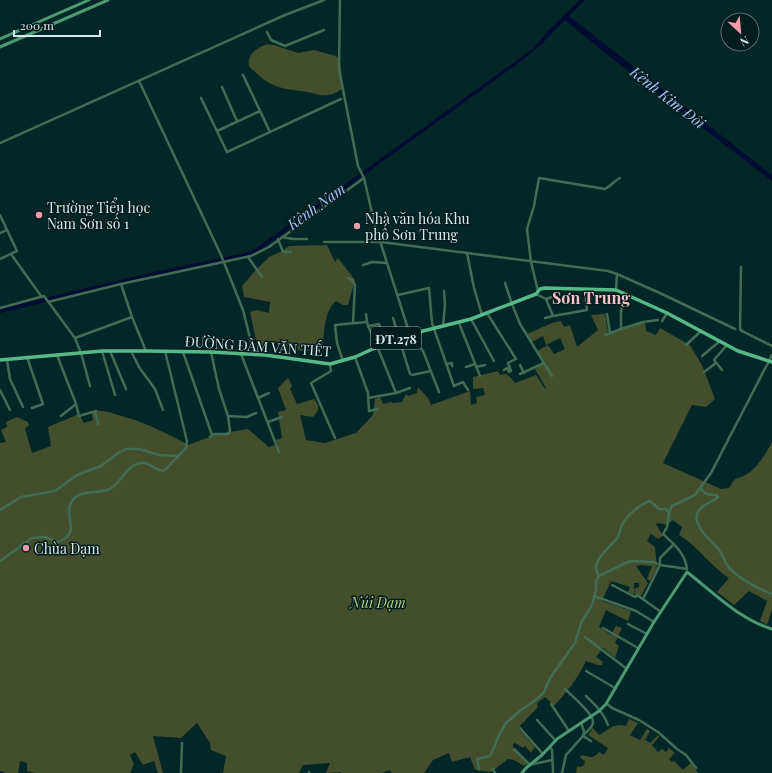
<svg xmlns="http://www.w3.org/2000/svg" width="772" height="773" viewBox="0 0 772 773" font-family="'Playfair Display',serif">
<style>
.green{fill:#434f2c}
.water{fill:#010c33}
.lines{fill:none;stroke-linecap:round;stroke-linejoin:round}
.street{stroke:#416d55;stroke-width:2.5}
.secondary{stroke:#4e9872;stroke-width:3}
.primary{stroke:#57b988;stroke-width:3.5}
.poi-dot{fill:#f39aaa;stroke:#031d1c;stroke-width:1.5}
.labels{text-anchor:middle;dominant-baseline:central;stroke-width:3;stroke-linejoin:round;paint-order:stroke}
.shield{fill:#031d1c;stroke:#97acab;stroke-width:1}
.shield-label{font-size:13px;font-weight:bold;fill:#d6e9e8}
.poi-label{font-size:14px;fill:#d6e9e8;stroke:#031d1c;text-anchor:start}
.street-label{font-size:14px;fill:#d6e9e8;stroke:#031d1c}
.park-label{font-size:14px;font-style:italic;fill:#b4d081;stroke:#031d1c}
.water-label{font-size:15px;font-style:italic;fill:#a4c1fa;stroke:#031d1c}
.quarter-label{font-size:16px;font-weight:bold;fill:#f4c1c9;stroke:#031d1c}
</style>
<rect width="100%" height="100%" fill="#032727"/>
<!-- green -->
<g class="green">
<path d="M267,44L274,45L298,53L314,50L336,56L340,60L343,88C326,101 319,93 301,91C277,89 266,84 249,66C247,54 257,48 267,44Z"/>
<path d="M327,245L335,262L338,258L355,280L348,305H343L336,301C323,312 325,334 322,349L316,352L313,349C298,357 276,336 266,343C264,345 263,349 260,351L258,349L250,312L257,310L269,313L270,302L244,297L242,286L254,272L269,257L280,252L289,246Z"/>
<path d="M605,314L608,332L604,334L645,322L646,331L656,335L660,328L690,345L702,365L715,399L706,407L692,405L663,463L721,489L729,488L735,479C753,476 764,457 772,442V609L767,625L760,621L767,601L749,591L734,605L717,592L729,578C710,566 698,546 679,535L682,527L673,520L667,525L659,523L656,524L663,536L658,539L651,534L647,541L655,547L657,568L650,581L647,579L652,566L641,565L636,566L648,583L641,596L635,594L634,589L639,587V583H634V595L628,592L630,587L611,581L602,601L631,611L628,621L606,610L599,627L611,635L616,626L622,628L615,643L619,646L615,658L603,648L596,657L603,662L602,665H598L586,661C578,678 567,692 554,706L545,697L537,703L538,707L518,728L535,747L531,753L525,746L523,748L515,743L513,744V748L527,764L524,766L514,760L508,759L491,772L475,770L470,757L452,762L449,753L433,760L424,773H392L389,770L382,773H341V772L326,773L330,763L303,765L299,773H223L226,756L211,750L210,743L197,723L181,738L153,736L163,773H158L154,761L143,765L135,752L130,755L134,764L130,773H35L27,771V763L20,761L18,773H4L3,771H0V443L6,442L1,430L7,427L6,422L17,417L28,422L29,425L25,429L32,453L51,446L48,427L79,414L84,423L93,420L91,411C102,409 111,413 122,416C146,423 167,433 188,445L218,434L248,429L269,447L278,444L276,440L282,438L278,412L286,410L278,388L288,378L292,386L290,389L297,404L314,399L318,405V410L313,417L300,415L306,440L325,443L356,433L373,415L375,399L380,397L383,404L391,402L393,403L402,402L406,394L408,396L417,393L418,387L428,398L431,405L470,391L471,405L477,403L476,397L485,395L483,388L473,389V377L498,371L500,375L506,374L510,377L515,383L536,375L545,389L546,388L535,369L545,362L537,351L548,345L554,354L565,349L560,338L546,345L543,336L532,342L527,334L552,323L561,321L564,327L570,325L577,347L598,330L591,315Z"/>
<path d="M629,719L638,723L630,735L640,740L647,729L650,731L645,740L650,743L658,735L659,737L652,745L658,752L662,749L666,752L669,748L675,753L669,759L672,762L674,761L683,770L691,763L698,773H576L577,766L581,767L584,765L585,761L580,758L582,755C589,757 594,759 599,752L604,755L608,748L588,735L593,728L599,735C611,729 611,723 626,726Z"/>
</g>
<!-- water -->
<polygon class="water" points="580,0 585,0 569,16 772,175 772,181 610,57 565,20 542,44 520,62 262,249 251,255 153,276 0,313 0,309 15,305 154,272 245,253 255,249 534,48 548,31"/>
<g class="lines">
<!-- street -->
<g class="street">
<polyline points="340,0 339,69 358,166 364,178 374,222 410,335 423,351 439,392"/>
<polyline points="267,32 271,40 285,46 324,30"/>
<polyline points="243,75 270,132"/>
<polyline points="139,81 221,255 243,310 254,354"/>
<polyline points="222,87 237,121"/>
<polyline points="201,98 227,152 341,99"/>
<polyline points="217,131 260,111"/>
<polyline points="0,143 285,15 324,0"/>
<polyline points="0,215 17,251 0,259"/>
<polyline points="0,233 7,230"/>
<polyline points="282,237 293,239 307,239"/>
<polyline points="278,239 283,252 291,252"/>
<polyline points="324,242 381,242 608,271 617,274 662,294 735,329"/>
<polyline points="467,253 474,288 482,315"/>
<polyline points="11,254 41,296"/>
<polyline points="248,257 262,277"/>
<polyline points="363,265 372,262 387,263"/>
<polyline points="741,267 740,329 742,331 772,346"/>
<polyline points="348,278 352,280 355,285 353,323"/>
<polyline points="505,283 512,304 520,324 552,376"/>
<polyline points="121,284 132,317 146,351"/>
<polyline points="616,290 617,274"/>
<path d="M538,291L531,262L527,229L534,206L539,178L605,189C611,186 614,181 620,178"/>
<polyline points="536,294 546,299 553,316 587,310 585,290"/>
<polyline points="625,294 621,311 621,329 643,322 658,320"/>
<polyline points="398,295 429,288 432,323 454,386 463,382 468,390"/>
<polyline points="546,299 552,297"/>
<polyline points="48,302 121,284 251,256 269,247 364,178"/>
<polyline points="0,308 44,296 75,338 81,353 90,386"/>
<polyline points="487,313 516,359 508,363 511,371 509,372 507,368 504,370"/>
<polyline points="366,314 367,322"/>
<polyline points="607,314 610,333"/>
<polyline points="393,318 410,374"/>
<polyline points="545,318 553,316"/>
<polyline points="471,319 494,361"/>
<polyline points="662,321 667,313"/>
<polyline points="459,323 480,376"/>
<polyline points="368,326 379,324 381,329"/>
<polyline points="443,326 445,305 444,291"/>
<polyline points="605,335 621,329"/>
<polyline points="75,338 132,317"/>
<polyline points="686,345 701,331"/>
<polyline points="102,351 115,395"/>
<polyline points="110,351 126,389"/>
<polyline points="131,351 139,367 155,389 163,410"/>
<polyline points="183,352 212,435"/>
<polyline points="241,354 279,452"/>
<polyline points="57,355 76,404 79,416 96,411"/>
<polyline points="702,356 720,341"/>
<polyline points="27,357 43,404 32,408"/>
<polyline points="355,357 368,393 369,411 378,409"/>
<polyline points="7,360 10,379 23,407"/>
<polyline points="343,361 337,343 335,325 367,322 368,326 377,346 396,393"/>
<polyline points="330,364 331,371 311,383 335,438"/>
<polyline points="446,364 452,363 452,366"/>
<polyline points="520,365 524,373"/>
<polyline points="466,367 475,364"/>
<polyline points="476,367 485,365"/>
<polyline points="722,370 714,360 727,345"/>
<polyline points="704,372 716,363"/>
<polyline points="520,374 544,363"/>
<polyline points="412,375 431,371"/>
<polyline points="0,390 10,410"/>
<polyline points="258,398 269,393"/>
<polyline points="368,398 396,393 410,388"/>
<polyline points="95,412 98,424"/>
<polyline points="61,416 76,404"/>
<polyline points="228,416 247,417 256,413"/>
<polyline points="268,422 282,417"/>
<polyline points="210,437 214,434 228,434 230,431 228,416 219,389 211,352"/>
<path d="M701,488C704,495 710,495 717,495L718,497C712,502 699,506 697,514C693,527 713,542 719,550C724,557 725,565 732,571C744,581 757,588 772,594"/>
<polyline points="0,510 21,497 55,491 77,475 101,466 118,453 126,449 139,449 159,455 178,456"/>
<path d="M0,561L32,538L45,537L57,542C83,534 63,516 71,503C79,488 97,495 110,489C122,482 126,466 140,463C149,461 154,470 163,471L167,468L186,448L187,441L165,351"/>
<path d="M687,569C685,553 674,544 663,534L667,527L669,513L672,506L695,495L711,473L772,355"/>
<path d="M599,576C588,562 611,547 618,537C620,533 620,529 622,525C626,516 640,504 650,501L659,509H666L669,513"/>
<polyline points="612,585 635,597 637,595 661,612"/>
<polyline points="594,596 636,611 654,622"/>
<polyline points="643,599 660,565 660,558 674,544"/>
<polyline points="628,624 647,634"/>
<polyline points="603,628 638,648"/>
<polyline points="585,637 627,669"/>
<polyline points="586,671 615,688"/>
<path d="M565,689C571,695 595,715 593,723C592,728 586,732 583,736L591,741"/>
<path d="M586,696C595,705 604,713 608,725"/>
<polyline points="606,703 612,708 639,720 658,732 677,749 686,755 696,768"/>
<polyline points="551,704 569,731"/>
<polyline points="537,720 556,741"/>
<polyline points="520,728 543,754"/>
<polyline points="550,747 552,750 553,773"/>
<polyline points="514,749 530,765"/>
<polyline points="529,765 552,760"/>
<polyline points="479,769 477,759 490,756 494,748 499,735 506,723 521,710 537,699 544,692 550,678 575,643 581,623 592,605 596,590 596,581 599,576 630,561 654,562 660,565 687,569"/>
<polyline points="493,769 495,773"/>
<polyline points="309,772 309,773"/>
<polyline points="181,773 182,743"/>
<polyline points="562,773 566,755 583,736 584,731 581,723"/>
</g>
<!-- secondary -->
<g class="secondary">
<polyline points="0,39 89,0"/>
<polyline points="0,47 108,0"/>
<path d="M522,773L526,768L542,755L557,739L599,711L606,704L654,622L687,572C714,593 739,619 772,629"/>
</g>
<!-- primary -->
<polyline class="primary" points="0,360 102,351 146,351 211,352 265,355 330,364 355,357 399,337 471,319 536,294 540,289 545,288 616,290 667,313 738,351 772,362"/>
</g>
<!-- markers -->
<g class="poi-dot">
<circle cx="39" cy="215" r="4"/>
<circle cx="357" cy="226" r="4"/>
<circle cx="26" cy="548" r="4"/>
</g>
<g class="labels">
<!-- shield labels -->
<rect class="shield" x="371" y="327" width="50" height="22" rx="3"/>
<g class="shield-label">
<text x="396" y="338">ĐT.278</text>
</g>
<!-- poi labels -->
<g class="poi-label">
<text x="47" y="207">Trường Tiểu học<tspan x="47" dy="16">Nam Sơn số 1</tspan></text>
<text x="365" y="218">Nhà văn hóa Khu<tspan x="365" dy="16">phố Sơn Trung</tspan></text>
<text x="34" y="548">Chùa Dạm</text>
</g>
<!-- street labels -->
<g class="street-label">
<text transform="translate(258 346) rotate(4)">ĐƯỜNG ĐÀM VĂN TIẾT</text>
</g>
<!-- park labels -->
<g class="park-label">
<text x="378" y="602">Núi Dạm</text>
</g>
<!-- water labels -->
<g class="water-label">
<text transform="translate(668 97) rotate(38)">Kênh Kim Đôi</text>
<text transform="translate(316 206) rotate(-36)">Kênh Nam</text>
</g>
<!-- quarter labels -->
<g class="quarter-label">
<text x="591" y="297">Sơn Trung</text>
</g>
</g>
<!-- north arrow -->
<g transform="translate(740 32) rotate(154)"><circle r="19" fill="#031d1c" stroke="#576f6e"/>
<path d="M0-3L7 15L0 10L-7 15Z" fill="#f39aaa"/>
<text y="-6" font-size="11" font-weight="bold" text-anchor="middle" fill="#d6e9e8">N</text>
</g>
<!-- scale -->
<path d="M14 30v6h86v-6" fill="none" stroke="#d6e9e8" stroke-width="2"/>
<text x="20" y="30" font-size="12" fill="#d6e9e8" stroke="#031d1c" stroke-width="3" paint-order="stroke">200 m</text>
</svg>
